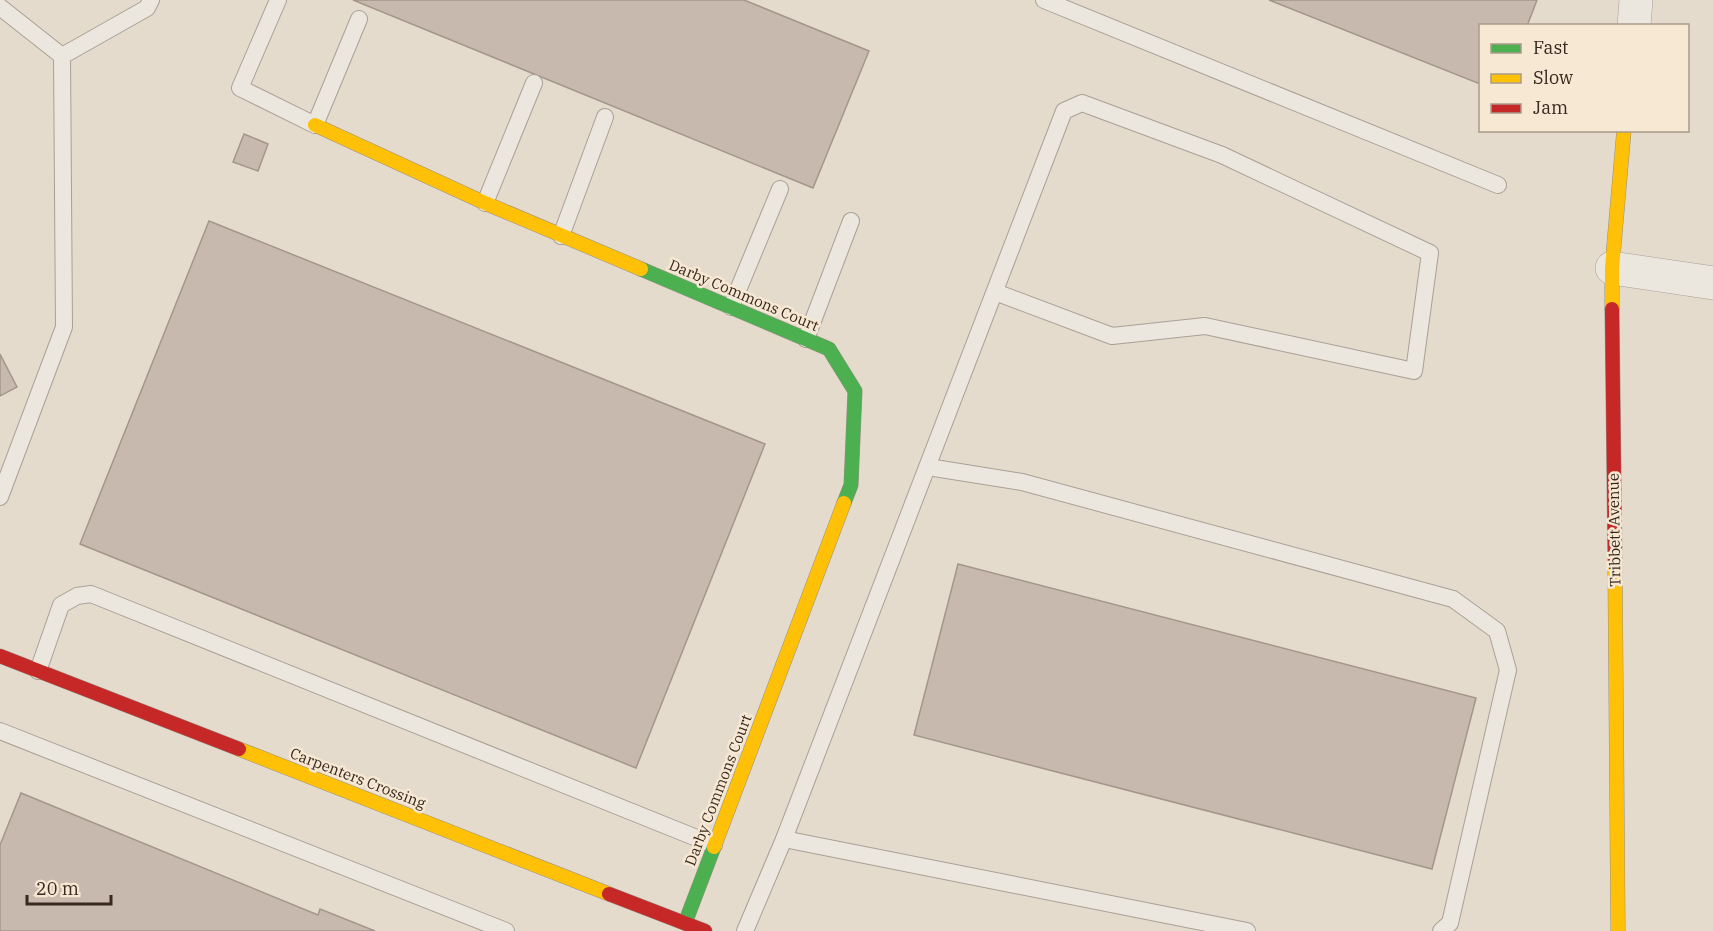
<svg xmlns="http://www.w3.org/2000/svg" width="1713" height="931" viewBox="0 0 1713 931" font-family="'IBM Plex Serif',serif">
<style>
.building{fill:#c8b9ae;stroke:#a4968c;stroke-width:1.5}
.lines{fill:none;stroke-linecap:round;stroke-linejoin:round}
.lane-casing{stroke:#a9a096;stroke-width:18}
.street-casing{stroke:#a9a096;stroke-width:34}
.fast-casing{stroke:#999086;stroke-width:15}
.slow-casing{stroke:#999086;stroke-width:15}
.jam-casing{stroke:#999086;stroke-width:15}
.lane{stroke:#ece7de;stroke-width:16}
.street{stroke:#ece7de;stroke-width:33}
.fast{stroke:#4caf50;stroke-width:14}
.slow{stroke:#ffc107;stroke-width:14}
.jam{stroke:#c62828;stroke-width:14}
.labels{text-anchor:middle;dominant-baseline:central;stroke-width:5;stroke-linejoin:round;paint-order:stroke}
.street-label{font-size:15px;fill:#38281e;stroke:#f6e8d2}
</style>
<rect width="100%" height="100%" fill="#e4dbcd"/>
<!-- building -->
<g class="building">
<polygon points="353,0 744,0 869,51 813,188"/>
<polygon points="1269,0 1537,0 1527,26 1480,26 1480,84"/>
<polygon points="244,134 268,144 258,171 233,162"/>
<polygon points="209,221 765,444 636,768 80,544"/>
<polygon points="0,354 17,387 0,396"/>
<polygon points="958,564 1476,698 1432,869 914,735"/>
<polygon points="21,793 318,915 320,909 375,931 0,931 0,845"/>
</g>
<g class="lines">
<defs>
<g id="lane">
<polyline points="278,0 240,88 315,125 359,19"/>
<polyline points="1044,0 1498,185"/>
<polyline points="0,7 62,56"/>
<polyline points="485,203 534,83"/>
<polyline points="561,236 605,117"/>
<polyline points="731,307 780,189"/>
<polyline points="806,339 851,221"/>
<polyline points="928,467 1022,482 1453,599 1497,631 1508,670 1450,923 1441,931"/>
<polyline points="0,497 64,327 62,56 147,8 151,0"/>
<polyline points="38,671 61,605 77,596 91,594 714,845"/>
<polyline points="0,731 506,931"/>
<polyline points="784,839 1247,931"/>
<polyline points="745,931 784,839 1064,111 1082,103 1222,155 1430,253 1414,371 1205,326 1112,336 995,292"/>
</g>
<g id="street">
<polyline points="1634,26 1636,0"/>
<polyline points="1612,268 1713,283"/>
</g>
<g id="fast">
<polyline points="641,269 829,349 855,391 851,485 844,503"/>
<polyline points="685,923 714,847"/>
</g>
<g id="slow">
<polyline points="315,125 485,203 641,269"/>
<polyline points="1612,309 1612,268 1624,130"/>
<polyline points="1615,564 1618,931"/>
<polyline points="239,749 609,894"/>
<polyline points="714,847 844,503"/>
</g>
<g id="jam">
<polyline points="1612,309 1615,564"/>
<polyline points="0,656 239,749"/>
<polyline points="609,894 705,931"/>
</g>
</defs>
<!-- lane casing -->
<use href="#lane" class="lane-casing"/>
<!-- street casing -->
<use href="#street" class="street-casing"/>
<!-- fast casing -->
<use href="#fast" class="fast-casing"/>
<!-- slow casing -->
<use href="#slow" class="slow-casing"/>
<!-- jam casing -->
<use href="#jam" class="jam-casing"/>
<!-- lane -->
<use href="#lane" class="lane"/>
<!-- street -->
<use href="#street" class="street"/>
<!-- fast -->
<use href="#fast" class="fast"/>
<!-- slow -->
<use href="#slow" class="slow"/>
<!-- jam -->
<use href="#jam" class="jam"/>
</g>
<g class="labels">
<!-- street labels -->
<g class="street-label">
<text transform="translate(744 295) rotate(23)">Darby Commons Court</text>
<text transform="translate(1614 530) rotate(-91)">Tribbett Avenue</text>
<text transform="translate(358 778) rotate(21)">Carpenters Crossing</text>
<text transform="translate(718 790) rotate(-69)">Darby Commons Court</text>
</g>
</g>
<!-- legend -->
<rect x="1479" y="24" width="210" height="108" fill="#f6e8d2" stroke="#aa9b8a" stroke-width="1.5"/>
<rect x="1491" y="44" width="30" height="9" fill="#4caf50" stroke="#aa9b8a" stroke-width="1.5"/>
<text x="1533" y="54" font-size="18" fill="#38281e">Fast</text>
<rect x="1491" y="74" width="30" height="9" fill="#ffc107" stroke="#aa9b8a" stroke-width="1.5"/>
<text x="1533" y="84" font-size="18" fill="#38281e">Slow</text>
<rect x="1491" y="104" width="30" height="9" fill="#c62828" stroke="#aa9b8a" stroke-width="1.5"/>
<text x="1533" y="114" font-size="18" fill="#38281e">Jam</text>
<!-- scale -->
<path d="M27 895v9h84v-9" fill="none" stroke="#38281e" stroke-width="3"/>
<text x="36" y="895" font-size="18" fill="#38281e" stroke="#f6e8d2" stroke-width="4.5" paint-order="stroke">20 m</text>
</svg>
